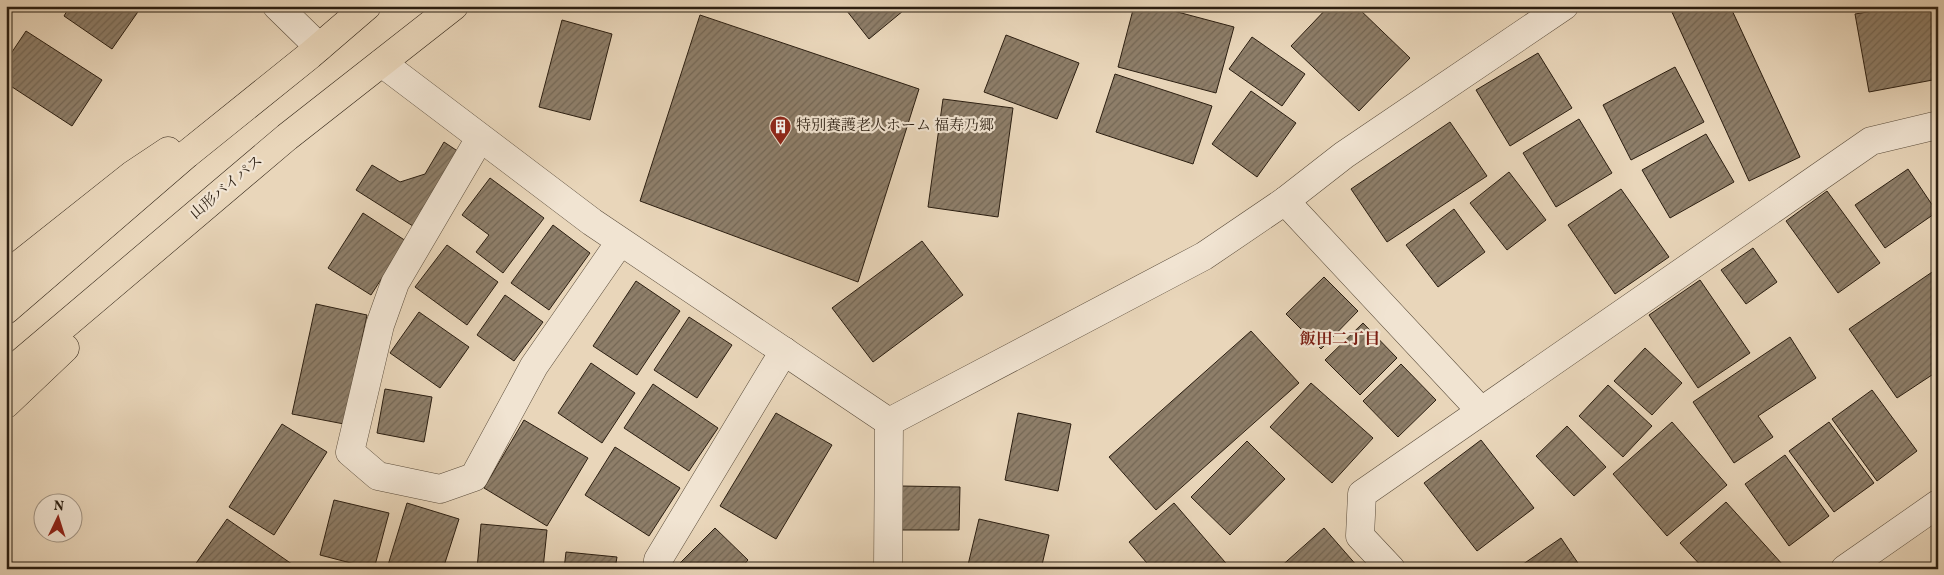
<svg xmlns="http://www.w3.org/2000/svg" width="1944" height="575" viewBox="0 0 1944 575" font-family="Vollkorn,'Noto Serif JP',serif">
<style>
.building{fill:url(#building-hatch);stroke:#2b1e11}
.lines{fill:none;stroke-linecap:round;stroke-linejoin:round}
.minor-casing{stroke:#5a4c3b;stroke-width:29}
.highway-casing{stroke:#2b1e11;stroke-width:29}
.minor{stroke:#f1e4d2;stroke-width:28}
.highway{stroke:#e9d6ba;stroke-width:28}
.labels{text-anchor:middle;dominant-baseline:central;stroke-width:4.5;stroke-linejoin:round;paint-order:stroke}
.poi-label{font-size:15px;fill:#2b1e11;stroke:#f1e4d2;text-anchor:start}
.street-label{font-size:15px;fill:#2b1e11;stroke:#f1e4d2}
.neighbourhood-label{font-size:16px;font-weight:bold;fill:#7a1f14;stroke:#f1e4d2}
</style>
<defs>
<pattern id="building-hatch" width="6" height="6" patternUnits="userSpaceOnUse" patternTransform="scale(1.25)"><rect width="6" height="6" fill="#8e7e69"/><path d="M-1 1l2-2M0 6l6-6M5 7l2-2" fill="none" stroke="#746755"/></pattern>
</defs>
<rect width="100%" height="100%" fill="#e9d6ba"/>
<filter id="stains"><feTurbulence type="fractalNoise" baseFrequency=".004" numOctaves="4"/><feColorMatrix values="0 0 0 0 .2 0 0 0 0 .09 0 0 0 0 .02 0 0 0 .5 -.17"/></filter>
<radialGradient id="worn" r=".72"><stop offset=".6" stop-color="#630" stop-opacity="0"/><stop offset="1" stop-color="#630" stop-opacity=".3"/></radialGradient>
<!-- building -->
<g class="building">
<polygon points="70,6 142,6 112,49 64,16"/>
<polygon points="843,6 909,6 869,39"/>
<polygon points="1134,6 1155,6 1234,27 1216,93 1118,67"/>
<polygon points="1329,6 1356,6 1410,58 1359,111 1291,46"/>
<polygon points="1678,6 1730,6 1800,157 1749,181 1671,10"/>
<polygon points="1904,6 1937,6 1938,79 1869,92 1855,14"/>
<polygon points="700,15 919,89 858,282 640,201"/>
<polygon points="562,20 612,34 590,120 539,107"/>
<polygon points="26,31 102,80 72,126 6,83 6,61"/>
<polygon points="1006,35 1079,63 1057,119 984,92"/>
<polygon points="1252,37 1305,74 1282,106 1229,69"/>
<polygon points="1538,53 1572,108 1510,146 1476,90"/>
<polygon points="1675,67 1704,122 1631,160 1603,105"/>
<polygon points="1115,74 1212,106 1193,164 1096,132"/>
<polygon points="1251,91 1296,123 1257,177 1212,144"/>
<polygon points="943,99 1013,108 998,217 928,207"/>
<polygon points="1579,119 1612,173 1556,207 1523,153"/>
<polygon points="1450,122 1487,176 1387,242 1351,189"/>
<polygon points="1706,134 1734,182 1670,218 1642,170"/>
<polygon points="444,142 462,154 416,228 356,190 372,165 400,182 425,174"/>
<polygon points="1908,169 1937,212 1885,248 1855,205"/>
<polygon points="1509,172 1546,220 1507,250 1470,203"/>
<polygon points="490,178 544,218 503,273 476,252 489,235 462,215"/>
<polygon points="1621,189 1669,257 1615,294 1568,225"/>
<polygon points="1827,191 1880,263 1838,293 1786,221"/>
<polygon points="1454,209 1485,252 1438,287 1406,245"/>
<polygon points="363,213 406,241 371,295 328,268"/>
<polygon points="553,225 590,253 549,310 511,283"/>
<polygon points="922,241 963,295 873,362 832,308"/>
<polygon points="447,245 498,282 467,325 415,287"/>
<polygon points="1753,248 1777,282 1746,304 1721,270"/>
<polygon points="1938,268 1938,371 1897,398 1849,329"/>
<polygon points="1324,277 1358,311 1321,349 1286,314"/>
<polygon points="1700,280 1750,353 1698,388 1649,315"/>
<polygon points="636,281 680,311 637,375 593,346"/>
<polygon points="505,295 543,322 514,361 477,335"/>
<polygon points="316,304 367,315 344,424 292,414"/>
<polygon points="419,312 469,347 440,388 390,353"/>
<polygon points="689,317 732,345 697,398 654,370"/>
<polygon points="1363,323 1397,358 1360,395 1325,360"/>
<polygon points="1251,331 1299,383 1156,510 1109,457"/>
<polygon points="1790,337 1816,378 1758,416 1773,437 1734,463 1693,402"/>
<polygon points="1645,348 1682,383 1652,415 1614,381"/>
<polygon points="591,363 635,393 602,443 558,413"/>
<polygon points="1401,364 1436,400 1398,437 1363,401"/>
<polygon points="1311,383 1373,438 1332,483 1270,427"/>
<polygon points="653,384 718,428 689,471 624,428"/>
<polygon points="1608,385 1652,426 1623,457 1579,416"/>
<polygon points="385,389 432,397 424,442 377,433"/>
<polygon points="1872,390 1917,451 1877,481 1832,419"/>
<polygon points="776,413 832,445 776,539 720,506"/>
<polygon points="1018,413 1071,424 1058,491 1005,480"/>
<polygon points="524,420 588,458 547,526 484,488"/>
<polygon points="1672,422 1727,485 1667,536 1613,474"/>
<polygon points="1829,422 1874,483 1834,512 1789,451"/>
<polygon points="282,424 327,452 274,535 229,507"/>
<polygon points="1567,426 1606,467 1574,496 1536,456"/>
<polygon points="1481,440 1534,508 1477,551 1424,483"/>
<polygon points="1247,441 1285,479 1230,535 1191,497"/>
<polygon points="615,447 680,488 649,536 585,495"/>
<polygon points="1785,455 1829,516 1789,546 1745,484"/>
<polygon points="901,486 960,487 959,530 900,530"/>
<polygon points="334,500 389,513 374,569 320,555"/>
<polygon points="1726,502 1783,565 1780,569 1704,569 1680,543"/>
<polygon points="407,503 459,519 443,569 401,569 388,565"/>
<polygon points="1174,503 1231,569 1152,569 1129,542"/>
<polygon points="227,519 299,569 192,569"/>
<polygon points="979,519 1049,535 1041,569 967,569"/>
<polygon points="481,524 547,530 543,569 477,569"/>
<polygon points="715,528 748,560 740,569 674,569"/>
<polygon points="1324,528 1358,567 1356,569 1278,569"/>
<polygon points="1561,538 1582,569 1516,569"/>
<polygon points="566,552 617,557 615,569 564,569"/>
</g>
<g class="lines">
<defs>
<g id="minor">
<polyline points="277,6 319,47"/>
<polyline points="382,63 592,222 889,422"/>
<polyline points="480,138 395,283 380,325 350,452 378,476 440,489 474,477 534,366 620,242"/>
<polyline points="1285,201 1481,411"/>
<polyline points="889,422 1204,256 1285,201 1344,155 1564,6"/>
<polyline points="657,569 658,560 784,351"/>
<polyline points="888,569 889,422"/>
<polyline points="1391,569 1360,536 1362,494 1871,141 1938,125"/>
<polyline points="1845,569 1938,504"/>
</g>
<g id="highway">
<polyline points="6,275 132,175 168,151"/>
<polyline points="6,310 187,154 310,55 367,6"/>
<polyline points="6,375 287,137 454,6"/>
<polyline points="6,404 65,348"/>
</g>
</defs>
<!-- minor casing -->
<use href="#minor" class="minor-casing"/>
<!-- highway casing -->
<use href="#highway" class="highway-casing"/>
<!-- minor -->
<use href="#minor" class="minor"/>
<!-- highway -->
<use href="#highway" class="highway"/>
</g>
<!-- icons -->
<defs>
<symbol id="building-pin" viewBox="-11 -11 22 30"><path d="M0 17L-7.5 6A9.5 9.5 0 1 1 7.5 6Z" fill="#8f2418" stroke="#f1e4d2"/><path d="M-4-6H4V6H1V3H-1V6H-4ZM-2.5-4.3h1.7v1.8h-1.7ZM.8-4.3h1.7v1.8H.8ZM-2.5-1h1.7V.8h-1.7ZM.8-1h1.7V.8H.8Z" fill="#fff"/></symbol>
</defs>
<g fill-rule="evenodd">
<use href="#building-pin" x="768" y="114" width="25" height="34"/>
</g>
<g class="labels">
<!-- poi labels -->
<g class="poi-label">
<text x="796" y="126">特別養護老人ホーム 福寿乃郷</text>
</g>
<!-- street labels -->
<g class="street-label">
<text transform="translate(227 188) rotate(-40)">山形バイパス</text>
</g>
<!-- neighbourhood labels -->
<g class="neighbourhood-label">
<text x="1340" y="340">飯田二丁目</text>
</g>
</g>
<!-- margin -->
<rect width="1944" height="575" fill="none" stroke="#e9d6ba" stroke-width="25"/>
<rect x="8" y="8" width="1929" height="560" fill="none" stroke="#2b1e11" stroke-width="2.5"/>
<rect x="12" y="12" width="1919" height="550" fill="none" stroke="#2b1e11"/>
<!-- north arrow -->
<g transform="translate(58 518) rotate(4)"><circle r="24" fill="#f1e4d2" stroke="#a29585"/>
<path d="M0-4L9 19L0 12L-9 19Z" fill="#8f2418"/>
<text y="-8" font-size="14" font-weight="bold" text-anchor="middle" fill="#2b1e11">N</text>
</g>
<rect width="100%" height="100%" filter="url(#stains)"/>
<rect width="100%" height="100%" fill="url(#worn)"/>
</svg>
